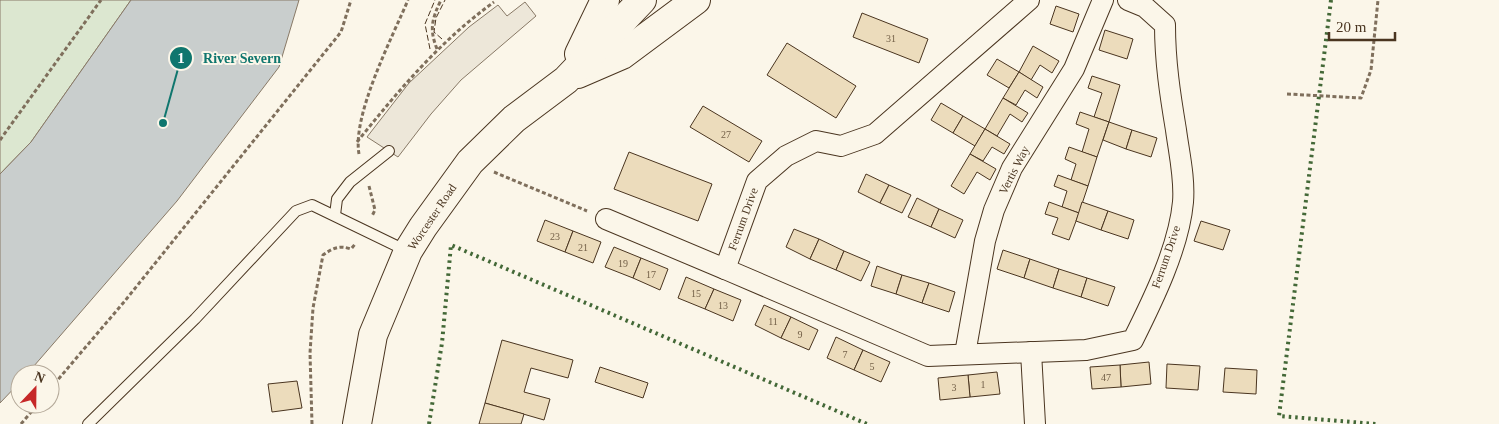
<svg xmlns="http://www.w3.org/2000/svg" width="1499" height="424" viewBox="0 0 1499 424" font-family="'Times New Roman',serif">
<style>
.green{fill:#dce7d0;stroke:#887966}
.parking{fill:#ede7d9;stroke:#887966}
.water{fill:#c9cecd;stroke:#887966}
.building{fill:#ecdcbc;stroke:#4a3520}
.lines{fill:none;stroke-linecap:round;stroke-linejoin:round}
.service-casing{stroke:#4a3520;stroke-width:12}
.minor-casing{stroke:#4a3520;stroke-width:22}
.primary-casing{stroke:#4a3520;stroke-width:30}
.path{stroke:#7f6f5c;stroke-width:3;stroke-dasharray:4 2.5;stroke-linecap:butt}
.service{stroke:#fbf6e9;stroke-width:10}
.minor{stroke:#fbf6e9;stroke-width:20}
.primary{stroke:#fbf6e9;stroke-width:28}
.hedge{stroke:#436837;stroke-width:4;stroke-dasharray:2.5 4;stroke-linecap:butt}
.fence{stroke:#4a3520;stroke-width:1;stroke-dasharray:6 2.5;stroke-linecap:butt}
.labels{text-anchor:middle;dominant-baseline:central;stroke-width:4;stroke-linejoin:round;paint-order:stroke}
.number-label{font-size:10px;fill:#725f47}
.street-label{font-size:12px;fill:#4a3520;stroke:#fbf6e9}
.leader{fill:none;stroke:#0f766e;stroke-width:2}
.callout-dot{fill:#0f766e;stroke:#fbf6e9;stroke-width:2}
.mark-label{font-size:15px;text-anchor:middle;font-weight:bold;fill:#fff}
.callout-label{font-size:14px;text-anchor:middle;font-weight:bold;fill:#0f766e;stroke:#fbf6e9;stroke-width:4;stroke-linejoin:round;paint-order:stroke}
</style>
<rect width="100%" height="100%" fill="#fbf6e9"/>
<!-- green -->
<polygon class="green" points="0,0 131,0 31,142 0,174"/>
<!-- parking -->
<polygon class="parking" points="525,2 536,16 461,80 431,114 398,157 367,137 409,83 469,27 498,5 507,16"/>
<!-- water -->
<polygon class="water" points="131,0 299,0 279,67 177,201 27,374 20,374 20,382 0,403 0,174 31,142"/>
<!-- building -->
<g class="building">
<polygon points="1056,6 1079,14 1073,32 1050,24"/>
<polygon points="862,13 928,39 919,63 853,37"/>
<polygon points="1105,30 1133,39 1127,59 1099,50"/>
<polygon points="787,43 856,86 836,118 767,75"/>
<polygon points="1033,46 1059,61 1052,73 1040,65 1031,80 1019,72"/>
<polygon points="997,59 1019,72 1009,88 987,75"/>
<polygon points="1019,72 1043,87 1037,98 1025,90 1016,105 1003,98"/>
<polygon points="1092,76 1120,85 1109,122 1094,117 1102,93 1088,88"/>
<polygon points="1003,98 1028,113 1022,122 1010,114 997,136 985,129"/>
<polygon points="941,103 963,116 953,133 931,120"/>
<polygon points="703,106 762,141 749,162 690,127"/>
<polygon points="1080,112 1109,122 1097,157 1082,152 1089,129 1076,124"/>
<polygon points="963,116 985,129 975,146 953,133"/>
<polygon points="1109,122 1132,130 1126,149 1103,140"/>
<polygon points="985,129 1010,144 1004,154 992,147 983,161 970,154"/>
<polygon points="1132,130 1157,138 1151,157 1126,149"/>
<polygon points="1069,147 1097,157 1088,186 1071,180 1076,164 1065,159"/>
<polygon points="629,152 712,184 698,221 614,189"/>
<polygon points="970,154 996,169 990,180 977,172 964,194 951,186"/>
<polygon points="866,174 889,185 880,203 858,192"/>
<polygon points="1058,175 1088,186 1079,213 1062,207 1067,191 1054,186"/>
<polygon points="889,185 911,195 902,213 880,203"/>
<polygon points="917,198 939,209 931,227 908,217"/>
<polygon points="1049,202 1079,213 1069,240 1052,234 1058,218 1045,214"/>
<polygon points="1082,202 1108,211 1101,230 1076,221"/>
<polygon points="939,209 963,220 955,238 931,227"/>
<polygon points="1108,211 1134,220 1128,239 1101,230"/>
<polygon points="545,220 573,231 565,252 537,241"/>
<polygon points="1201,221 1230,230 1223,250 1194,241"/>
<polygon points="794,229 819,239 810,259 786,247"/>
<polygon points="573,231 601,242 593,263 565,252"/>
<polygon points="819,239 844,251 836,270 810,259"/>
<polygon points="614,247 641,258 633,278 605,267"/>
<polygon points="1003,250 1030,259 1024,278 997,269"/>
<polygon points="844,251 870,262 861,281 836,270"/>
<polygon points="641,258 668,269 660,290 633,278"/>
<polygon points="1030,259 1059,269 1053,288 1024,278"/>
<polygon points="877,266 902,275 896,294 871,286"/>
<polygon points="1059,269 1087,278 1081,297 1053,288"/>
<polygon points="902,275 929,283 922,303 896,294"/>
<polygon points="686,277 714,289 705,309 678,298"/>
<polygon points="1087,278 1115,287 1108,306 1081,297"/>
<polygon points="929,283 955,292 949,312 922,303"/>
<polygon points="714,289 741,300 733,321 705,309"/>
<polygon points="764,305 791,317 781,338 755,325"/>
<polygon points="791,317 818,330 809,350 781,338"/>
<polygon points="836,337 863,350 854,370 827,358"/>
<polygon points="502,340 573,360 568,378 531,368 524,392 550,399 544,420 485,403"/>
<polygon points="863,350 890,362 881,382 854,370"/>
<polygon points="1149,362 1151,384 1121,387 1120,365"/>
<polygon points="1167,364 1200,366 1198,390 1166,388"/>
<polygon points="1120,365 1121,387 1092,389 1090,367"/>
<polygon points="600,367 648,383 643,398 595,382"/>
<polygon points="1225,368 1257,370 1256,394 1223,392"/>
<polygon points="997,372 1000,394 970,397 968,375"/>
<polygon points="968,375 970,397 940,400 938,378"/>
<polygon points="297,381 302,408 272,412 268,384"/>
<polygon points="485,403 524,414 521,424 479,424"/>
</g>
<g class="lines">
<defs>
<g id="service">
<polyline points="335,215 337,199 350,182 389,151"/>
<polyline points="88,424 195,319 296,211 312,205 407,251"/>
</g>
<g id="minor">
<path d="M1029,0L875,134L841,146L816,141L786,156L757,181L725,269L928,356L1086,350L1133,340C1153,300 1179,247 1183,202C1185,178 1179,153 1176,130C1170,94 1165,61 1165,25L1145,7L1128,0"/>
<polyline points="606,219 725,269"/>
<polyline points="1031,352 1035,424"/>
<polyline points="965,354 985,241 994,210 1012,168 1074,69 1103,0"/>
</g>
<g id="primary">
<polyline points="579,54 605,0"/>
<polyline points="578,74 622,55 696,0"/>
<polyline points="357,424 373,335 408,251 423,227 470,162 514,119 566,80 642,0"/>
</g>
</defs>
<!-- service casing -->
<use href="#service" class="service-casing"/>
<!-- minor casing -->
<use href="#minor" class="minor-casing"/>
<!-- primary casing -->
<use href="#primary" class="primary-casing"/>
<!-- path -->
<g class="path">
<path d="M437,49C429,29 432,19 441,0"/>
<polyline points="1287,94 1361,98 1371,70 1378,0"/>
<polyline points="0,140 101,0"/>
<path d="M357,142C399,90 440,41 494,2"/>
<path d="M359,154C352,115 392,38 408,0"/>
<polyline points="494,172 587,211"/>
<polyline points="369,186 375,210 372,216"/>
<polyline points="50,389 124,302 341,32 351,0"/>
<polyline points="21,424 38,404"/>
<path d="M312,424L310,353L313,308L323,255C333,248 339,245 351,249L356,243"/>
</g>
<!-- service -->
<use href="#service" class="service"/>
<!-- minor -->
<use href="#minor" class="minor"/>
<!-- primary -->
<use href="#primary" class="primary"/>
<!-- hedge -->
<g class="hedge">
<polyline points="1331,0 1279,416 1376,424"/>
<polyline points="429,424 442,343 451,245 867,424"/>
</g>
<!-- fence -->
<g class="fence">
<polyline points="442,39 434,32 436,18 445,0"/>
<polyline points="430,49 425,24 435,0"/>
</g>
</g>
<g class="labels">
<!-- number labels -->
<g class="number-label">
<text x="891" y="38">31</text>
<text x="726" y="134">27</text>
<text x="555" y="236">23</text>
<text x="583" y="247">21</text>
<text x="623" y="263">19</text>
<text x="651" y="274">17</text>
<text x="696" y="293">15</text>
<text x="723" y="305">13</text>
<text x="773" y="321">11</text>
<text x="800" y="334">9</text>
<text x="845" y="354">7</text>
<text x="872" y="366">5</text>
<text x="1106" y="377">47</text>
<text x="983" y="384">1</text>
<text x="954" y="387">3</text>
</g>
<!-- street labels -->
<g class="street-label">
<text transform="translate(1014 170) rotate(-63)">Vertis Way</text>
<text transform="translate(432 217) rotate(-56)">Worcester Road</text>
<text transform="translate(743 219) rotate(-70)">Ferrum Drive</text>
<text transform="translate(1166 257) rotate(-71)">Ferrum Drive</text>
</g>
</g>
<!-- callouts -->
<path class="leader" d="M163 123L181 58"/>
<g class="callout-dot">
<circle cx="163" cy="123" r="5"/>
<circle cx="181" cy="58" r="12"/>
</g>
<g class="mark-label">
<text x="181" y="63">1</text>
</g>
<g class="callout-label">
<text x="242" y="63">River Severn</text>
</g>
<!-- north arrow -->
<g transform="translate(35 389) rotate(22)"><circle r="24" fill="#fbf6e9" stroke="#b4a999"/>
<path d="M0-4L9 19L0 12L-9 19Z" fill="#c62828"/>
<text y="-8" font-size="14" font-weight="bold" text-anchor="middle" fill="#4a3520">N</text>
</g>
<!-- scale -->
<path d="M1329 32v8h66v-8" fill="none" stroke="#4a3520" stroke-width="2.5"/>
<text x="1336" y="32" font-size="15" fill="#4a3520" stroke="#fbf6e9" stroke-width="4" paint-order="stroke">20 m</text>
</svg>
